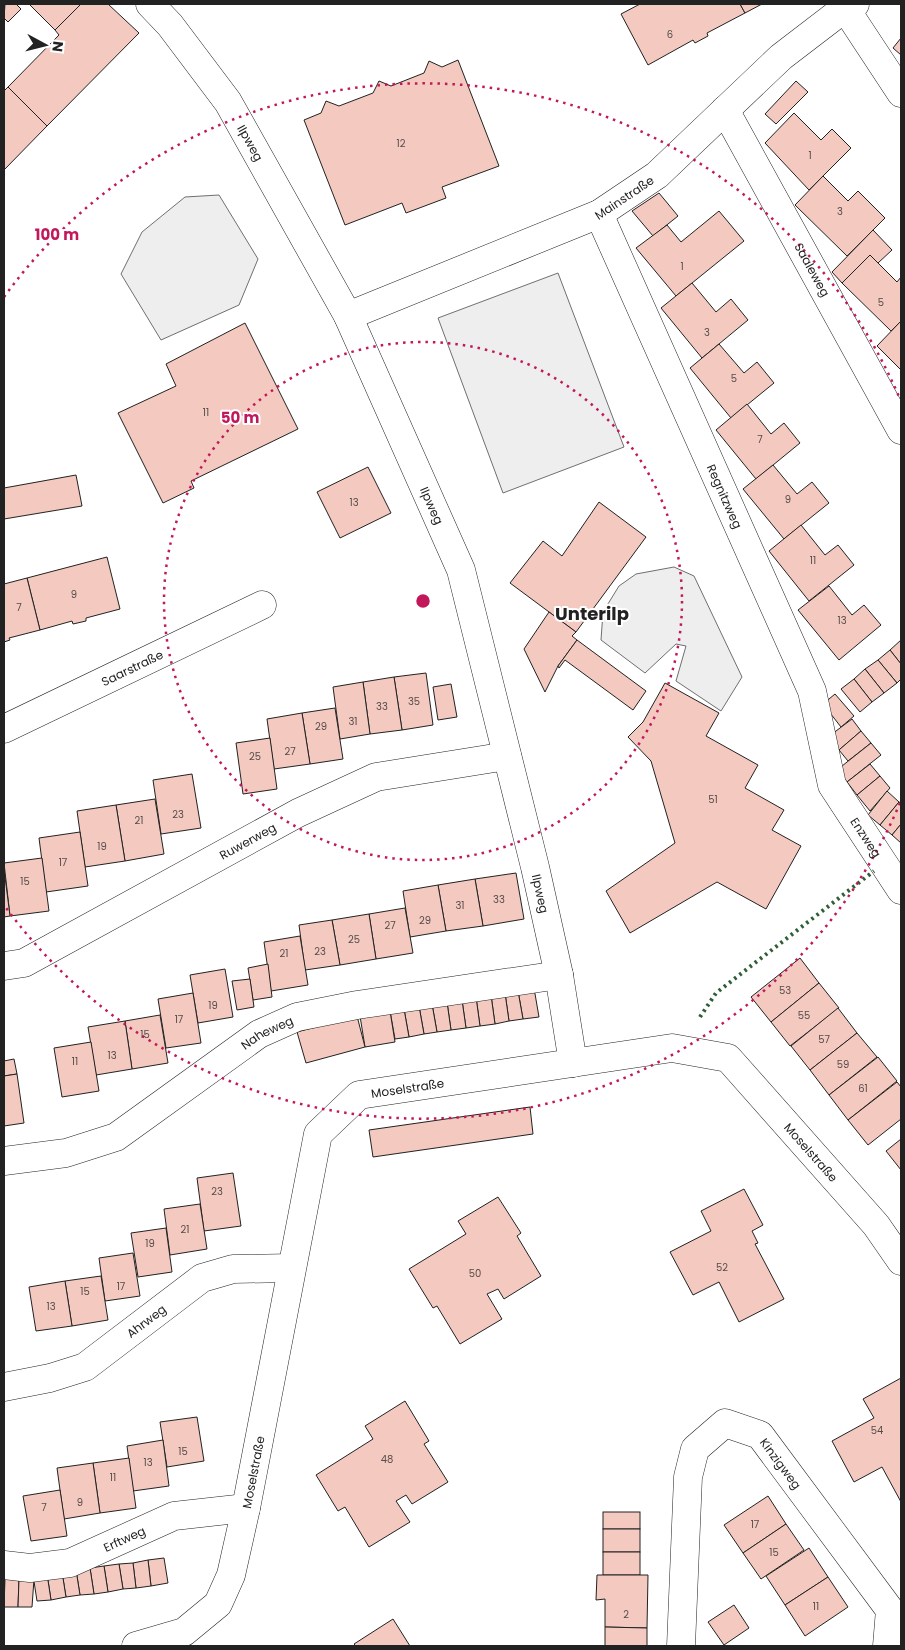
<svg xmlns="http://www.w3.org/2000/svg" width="905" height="1650" viewBox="0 0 905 1650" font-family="Poppins,sans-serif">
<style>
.green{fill:#eee;stroke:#6f6f6f}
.building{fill:#f3c9c0;stroke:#222}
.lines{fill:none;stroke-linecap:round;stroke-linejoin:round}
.minor-casing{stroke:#222;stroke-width:29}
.minor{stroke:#fff;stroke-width:28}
.hedge{stroke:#2f5e38;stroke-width:4;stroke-dasharray:2.5 4;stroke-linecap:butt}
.ring{fill:none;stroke:#c2185b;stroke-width:2.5;stroke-dasharray:2.5 5}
.labels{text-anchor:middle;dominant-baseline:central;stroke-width:4;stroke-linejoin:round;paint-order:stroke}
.number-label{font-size:10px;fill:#564c4a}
.street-label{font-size:12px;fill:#222;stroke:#fff}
.district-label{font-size:18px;font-weight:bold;fill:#222;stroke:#fff}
.centre{fill:#c2185b;stroke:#fff;stroke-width:2.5}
.ring-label{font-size:15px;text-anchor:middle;font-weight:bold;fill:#c2185b;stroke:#fff;stroke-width:4;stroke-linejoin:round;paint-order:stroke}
</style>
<rect width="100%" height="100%" fill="#fff"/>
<!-- green -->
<g class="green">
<polygon points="219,195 258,259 239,305 161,340 121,274 142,232 185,197"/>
<polygon points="558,273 624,447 503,493 438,318"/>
<polygon points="674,567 694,576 742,677 721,711 676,681 686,646 676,644 645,673 601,640 603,612 619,586 636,574"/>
</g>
<!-- building -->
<g class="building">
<polygon points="5,4 16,4 21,9 8,22 4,18"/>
<polygon points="29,4 81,4 55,30"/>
<polygon points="81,4 108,4 139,33 47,126 8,87 59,35 55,30"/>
<polygon points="640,4 740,4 745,13 707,33 708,36 695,43 693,40 648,65 621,14"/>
<polygon points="740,4 762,4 745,13"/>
<polygon points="901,38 901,55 893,48"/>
<polygon points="458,60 499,166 442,187 446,198 406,213 402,203 345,225 304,120 321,113 326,101 339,106 373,93 379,81 391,86 424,73 429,61 442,67"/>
<polygon points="796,81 808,92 776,124 765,114"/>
<polygon points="8,87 47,126 4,170 4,91"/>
<polygon points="794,113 821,140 832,129 851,148 809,190 765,143"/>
<polygon points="823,176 848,201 858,191 885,218 847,256 795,205"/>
<polygon points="659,193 678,216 653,236 632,211"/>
<polygon points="719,211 744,241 676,296 636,248 667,225 681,242"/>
<polygon points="873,230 892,250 878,263 870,255 842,283 832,272"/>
<polygon points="870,255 897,282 901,277 901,321 891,331 842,283"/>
<polygon points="692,283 716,312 731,299 748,320 702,358 661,308"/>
<polygon points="901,321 901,370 877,346"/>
<polygon points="245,323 298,429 191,481 194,488 163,503 118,413 176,386 166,364"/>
<polygon points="719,344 744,373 757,362 774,383 731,418 690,368"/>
<polygon points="747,404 771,434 784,423 800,443 756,479 716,430"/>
<polygon points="773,465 797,494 812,482 829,503 784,539 743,489"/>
<polygon points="368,467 391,513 340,538 317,492"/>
<polygon points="76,475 82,506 4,519 4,488"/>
<polygon points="599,502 646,537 576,632 510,583 543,541 562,556"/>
<polygon points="801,525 825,555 838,545 854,565 809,601 769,551"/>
<polygon points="107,557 120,609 86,618 86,621 73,624 72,621 40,630 27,578"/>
<polygon points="27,578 40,630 9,638 10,640 4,642 4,584"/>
<polygon points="829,586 852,615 864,605 881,625 839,660 798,610"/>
<polygon points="549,612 576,632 572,636 577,640 558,666 545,692 524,649"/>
<polygon points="577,640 646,691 633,710 565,660 559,668 558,666"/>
<polygon points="901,640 901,664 890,650"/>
<polygon points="890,650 901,664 901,679 897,683 878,660"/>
<polygon points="878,660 897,683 884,693 865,669"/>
<polygon points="865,669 884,693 872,702 854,679"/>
<polygon points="426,673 433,725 402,730 394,677"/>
<polygon points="394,677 402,730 370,734 363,682"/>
<polygon points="854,679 872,702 860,712 841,689"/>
<polygon points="363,682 370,734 340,739 333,687"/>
<polygon points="665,683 719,713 706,736 758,765 745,788 784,810 772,830 801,846 766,909 717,882 630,933 606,891 675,843 651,761 628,737 643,722"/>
<polygon points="451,684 457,717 438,720 433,687"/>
<polygon points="835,694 854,716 841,727 823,704"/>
<polygon points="335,708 343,759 310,764 302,713"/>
<polygon points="302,713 310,764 274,769 267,719"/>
<polygon points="852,719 861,731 839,750 828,737"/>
<polygon points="861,731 871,743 848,761 839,750"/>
<polygon points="270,738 277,789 243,794 236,743"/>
<polygon points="871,743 881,755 847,782 837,770"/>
<polygon points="870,764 880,776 857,795 847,782"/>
<polygon points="192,774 201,828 161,834 153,780"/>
<polygon points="880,776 890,788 870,811 857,795"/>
<polygon points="887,791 899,802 880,825 868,815"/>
<polygon points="155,799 164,854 125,861 116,805"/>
<polygon points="899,802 901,803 901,824 892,835 880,825"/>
<polygon points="116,805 125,861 85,867 77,811"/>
<polygon points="901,824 901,843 892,835"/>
<polygon points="80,832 88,886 46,892 39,838"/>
<polygon points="42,858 49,911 10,916 4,863"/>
<polygon points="4,869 10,916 4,917"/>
<polygon points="516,873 524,919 483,926 475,879"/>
<polygon points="475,879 483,926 446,931 438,885"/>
<polygon points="438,885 446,931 410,937 403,891"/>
<polygon points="405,908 413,953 376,959 369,914"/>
<polygon points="369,914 376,959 340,965 332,920"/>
<polygon points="332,920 340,965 305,970 299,925"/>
<polygon points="300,936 308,985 271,991 264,942"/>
<polygon points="800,958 819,983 771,1022 751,997"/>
<polygon points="268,964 272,997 253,1000 248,968"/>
<polygon points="225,969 233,1017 198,1023 190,975"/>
<polygon points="250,979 254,1007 237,1010 232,981"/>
<polygon points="819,983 839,1008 790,1046 771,1022"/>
<polygon points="534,988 539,1017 523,1019 518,991"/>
<polygon points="518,991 523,1019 509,1021 505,993"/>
<polygon points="193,993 201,1043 166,1048 158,999"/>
<polygon points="505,993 509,1021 495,1024 491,995"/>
<polygon points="491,995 495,1024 480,1026 476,997"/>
<polygon points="476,997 480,1026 466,1028 462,1000"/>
<polygon points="462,1000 466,1028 451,1030 447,1002"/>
<polygon points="447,1002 451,1030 437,1032 432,1004"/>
<polygon points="432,1004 437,1032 424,1034 419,1006"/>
<polygon points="419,1006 424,1034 409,1037 404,1009"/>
<polygon points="838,1008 857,1033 810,1070 791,1046"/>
<polygon points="404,1009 409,1037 395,1039 390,1011"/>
<polygon points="390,1011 395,1042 365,1047 360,1016"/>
<polygon points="160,1015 168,1063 132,1069 125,1021"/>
<polygon points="357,1016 365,1047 306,1063 297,1032"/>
<polygon points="125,1021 132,1069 96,1075 88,1027"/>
<polygon points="857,1033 877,1057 829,1095 810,1070"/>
<polygon points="91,1042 99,1091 62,1097 54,1048"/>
<polygon points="878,1057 897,1081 848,1120 829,1095"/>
<polygon points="14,1059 17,1074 4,1076 4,1061"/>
<polygon points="17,1074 24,1123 4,1126 4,1076"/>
<polygon points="897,1082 901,1087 901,1119 868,1145 848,1120"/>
<polygon points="530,1107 533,1134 373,1157 369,1130"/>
<polygon points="901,1139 901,1170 886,1151"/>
<polygon points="233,1173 241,1226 204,1231 197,1178"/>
<polygon points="744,1189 763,1225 752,1231 758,1243 755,1244 784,1299 739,1322 719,1282 693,1295 670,1252 711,1231 701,1211"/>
<polygon points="498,1197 521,1233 517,1236 541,1276 504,1299 498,1289 487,1294 502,1319 460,1344 437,1306 433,1308 409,1269 466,1234 458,1221"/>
<polygon points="200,1204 207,1249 170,1255 164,1209"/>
<polygon points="166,1228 172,1272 138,1277 131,1233"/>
<polygon points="133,1253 140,1296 105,1301 99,1258"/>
<polygon points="101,1276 108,1320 72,1326 65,1281"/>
<polygon points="65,1281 72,1326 36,1331 29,1287"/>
<polygon points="901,1378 901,1502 882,1467 854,1482 832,1441 874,1418 863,1399"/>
<polygon points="405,1401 429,1441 424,1444 448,1482 412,1504 406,1495 396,1501 410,1522 369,1547 345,1507 338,1511 316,1475 373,1439 365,1426"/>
<polygon points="197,1417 204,1461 167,1467 160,1422"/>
<polygon points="163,1440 169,1486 133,1491 127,1446"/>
<polygon points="129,1458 136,1508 100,1513 93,1463"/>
<polygon points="93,1463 100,1513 64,1519 57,1468"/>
<polygon points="60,1490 67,1536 31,1541 23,1496"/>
<polygon points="768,1496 786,1524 743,1553 724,1525"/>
<rect x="603" y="1512" width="37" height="17"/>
<polygon points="786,1524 804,1550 761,1579 743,1553"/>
<rect x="603" y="1529" width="37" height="23"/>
<polygon points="809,1548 828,1577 785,1605 766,1576"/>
<rect x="603" y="1552" width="37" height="23"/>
<polygon points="164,1558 168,1583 151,1586 148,1560"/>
<polygon points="148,1560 151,1586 136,1588 133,1563"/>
<polygon points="133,1563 136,1588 123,1589 119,1564"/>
<polygon points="119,1564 123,1589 108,1592 104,1566"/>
<polygon points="104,1566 108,1592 94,1594 90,1568"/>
<polygon points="90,1568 94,1594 80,1595 76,1570"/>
<polygon points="76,1570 80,1595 66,1597 62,1572"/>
<polygon points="62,1572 66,1597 51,1600 47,1574"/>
<polygon points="47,1574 51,1600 37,1601 33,1575"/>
<polygon points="597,1575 648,1575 647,1628 605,1627 605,1599 596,1600"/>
<polygon points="828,1577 848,1607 805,1636 785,1605"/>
<polygon points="5,1578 19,1579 18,1607 4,1607"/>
<polygon points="19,1579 34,1579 32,1607 18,1607"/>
<polygon points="734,1605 749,1628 724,1645 708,1622"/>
<polygon points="393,1619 410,1646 356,1646 354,1644"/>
<polygon points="605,1627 647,1628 647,1646 605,1646"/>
</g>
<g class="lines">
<defs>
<g id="minor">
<path id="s1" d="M150,4L170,25L228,102L348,316L461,570L535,867L559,975L573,1063"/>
<polyline points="845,8 901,93"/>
<path id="s2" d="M725,110L901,430"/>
<path id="s3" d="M599,214L812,691L832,785L901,890"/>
<path id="s4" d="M348,316L599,214L657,175L781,57L845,8L855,4"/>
<path id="s5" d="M4,729L262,605"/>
<path id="s6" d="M4,966L24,963L298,813L376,777L507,756"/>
<path id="s7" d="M4,1161L66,1153L116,1137L259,1034L297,1017L357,1005L559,975"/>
<path id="s8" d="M4,1387L50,1378L85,1367L202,1278L233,1269L291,1268"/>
<path id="s9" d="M4,1565L30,1568L70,1563L174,1516L246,1508"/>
<path id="s10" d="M136,1646L184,1632L218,1604L231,1575L246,1508L318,1134L359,1095L672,1048L728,1058L876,1225L901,1261"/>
<path id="s11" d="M681,1646L688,1477L695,1449L725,1423L760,1435L890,1610L887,1646"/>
</g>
</defs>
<!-- minor casing -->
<use href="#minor" class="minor-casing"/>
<!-- minor -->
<use href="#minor" class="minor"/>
<!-- hedge -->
<polyline class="hedge" points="700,1017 716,993 874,871"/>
</g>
<!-- distance rings -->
<g class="ring">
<circle cx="423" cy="601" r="259"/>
<path d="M900 803A518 518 0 0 1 4 905M4 297A518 518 0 0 1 900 399"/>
</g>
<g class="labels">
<!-- number labels -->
<g class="number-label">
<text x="670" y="34">6</text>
<text x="401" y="143">12</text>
<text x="810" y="155">1</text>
<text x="840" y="211">3</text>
<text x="682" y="266">1</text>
<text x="881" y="302">5</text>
<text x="707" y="332">3</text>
<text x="734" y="378">5</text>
<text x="206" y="412">11</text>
<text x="760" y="439">7</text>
<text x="788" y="499">9</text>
<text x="354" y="502">13</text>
<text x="813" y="560">11</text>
<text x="74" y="594">9</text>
<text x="19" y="607">7</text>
<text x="842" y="620">13</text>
<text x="414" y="701">35</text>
<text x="382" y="706">33</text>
<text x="353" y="721">31</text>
<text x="321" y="726">29</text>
<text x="290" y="751">27</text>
<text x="255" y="756">25</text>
<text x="713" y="799">51</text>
<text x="178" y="814">23</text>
<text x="139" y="820">21</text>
<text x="102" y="846">19</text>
<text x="63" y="862">17</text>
<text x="25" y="881">15</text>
<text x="499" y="899">33</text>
<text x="460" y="905">31</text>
<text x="425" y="920">29</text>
<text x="390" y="925">27</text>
<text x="354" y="939">25</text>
<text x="320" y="951">23</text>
<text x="284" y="953">21</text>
<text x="785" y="990">53</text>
<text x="213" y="1005">19</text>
<text x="804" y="1015">55</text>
<text x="179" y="1019">17</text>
<text x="145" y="1034">15</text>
<text x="824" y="1039">57</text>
<text x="112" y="1055">13</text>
<text x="75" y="1061">11</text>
<text x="843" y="1064">59</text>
<text x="863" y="1088">61</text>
<text x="217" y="1191">23</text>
<text x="185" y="1229">21</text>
<text x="150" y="1243">19</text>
<text x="722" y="1267">52</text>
<text x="475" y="1273">50</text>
<text x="121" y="1286">17</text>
<text x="85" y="1291">15</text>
<text x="51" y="1306">13</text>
<text x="877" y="1430">54</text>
<text x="183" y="1451">15</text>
<text x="387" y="1459">48</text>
<text x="148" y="1462">13</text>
<text x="113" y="1477">11</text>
<text x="80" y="1502">9</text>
<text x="44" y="1507">7</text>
<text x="755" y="1524">17</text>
<text x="774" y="1552">15</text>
<text x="816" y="1606">11</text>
<text x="626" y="1614">2</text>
</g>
<!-- street labels -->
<g class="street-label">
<text stroke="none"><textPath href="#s1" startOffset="172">Ilpweg</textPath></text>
<text stroke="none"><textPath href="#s4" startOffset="301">Mainstraße</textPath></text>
<text stroke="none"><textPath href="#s2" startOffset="182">Saaleweg</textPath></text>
<text stroke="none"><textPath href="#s3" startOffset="309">Regnitzweg</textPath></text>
<text stroke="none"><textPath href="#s1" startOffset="578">Ilpweg</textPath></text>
<text stroke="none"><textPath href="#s5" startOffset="142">Saarstraße</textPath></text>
<text stroke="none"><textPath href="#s3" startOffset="681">Enzweg</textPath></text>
<text stroke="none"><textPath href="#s6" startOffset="275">Ruwerweg</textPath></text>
<text stroke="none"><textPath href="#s1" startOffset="982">Ilpweg</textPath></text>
<text stroke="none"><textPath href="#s7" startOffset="299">Naheweg</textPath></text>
<text stroke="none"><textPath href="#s10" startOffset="681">Moselstraße</textPath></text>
<text stroke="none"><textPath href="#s10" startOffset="1131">Moselstraße</textPath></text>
<text stroke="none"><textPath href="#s8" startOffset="160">Ahrweg</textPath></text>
<text stroke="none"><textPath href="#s11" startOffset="310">Kinzigweg</textPath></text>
<text stroke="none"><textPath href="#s10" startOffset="231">Moselstraße</textPath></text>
<text stroke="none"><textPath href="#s9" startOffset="126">Erftweg</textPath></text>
</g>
<!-- district labels -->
<g class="district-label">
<text x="592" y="613">Unterilp</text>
</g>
</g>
<circle cx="423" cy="601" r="8" class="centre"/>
<g class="ring-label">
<text x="57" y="240">100 m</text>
<text x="240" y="423">50 m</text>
</g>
<!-- border -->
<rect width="905" height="1650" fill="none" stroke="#222222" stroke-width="10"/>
<!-- north arrow -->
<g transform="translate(45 45) rotate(97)" stroke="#ffffff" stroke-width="4" paint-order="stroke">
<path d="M0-4L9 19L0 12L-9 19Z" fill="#222222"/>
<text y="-8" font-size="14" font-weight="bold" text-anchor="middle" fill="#222222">N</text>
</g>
</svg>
